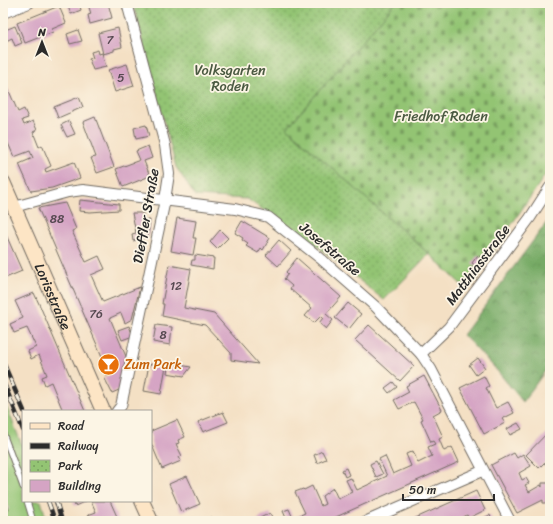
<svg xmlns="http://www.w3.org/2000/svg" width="553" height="524" viewBox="0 0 553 524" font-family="Sriracha,sans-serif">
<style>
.green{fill:#93c473;stroke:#5f784f}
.forest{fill:url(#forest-crowns);stroke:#506a48}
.cemetery{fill:url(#cemetery-stones);stroke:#5f784f}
.park{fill:url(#park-dots);stroke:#5f784f}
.building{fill:#d5a4c4}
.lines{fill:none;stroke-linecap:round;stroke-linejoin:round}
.lane-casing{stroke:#716a61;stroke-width:7}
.street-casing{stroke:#716a61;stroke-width:12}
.secondary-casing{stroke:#716a61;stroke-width:16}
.lane{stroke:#fff;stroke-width:5}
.street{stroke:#fff;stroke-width:10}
.secondary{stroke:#fde5c5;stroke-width:14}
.rail-casing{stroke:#2b2b2b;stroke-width:4.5}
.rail{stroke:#fcf5e5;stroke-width:3;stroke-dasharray:9;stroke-linecap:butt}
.labels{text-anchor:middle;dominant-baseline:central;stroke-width:3.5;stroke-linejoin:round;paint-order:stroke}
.number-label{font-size:12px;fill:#564951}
.park-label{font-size:14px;fill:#4a5941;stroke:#fcf5e5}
.street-label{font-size:14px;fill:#2b2b2b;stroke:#fcf5e5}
.food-label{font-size:14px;fill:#c56008;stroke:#fcf5e5;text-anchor:start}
</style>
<defs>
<pattern id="forest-crowns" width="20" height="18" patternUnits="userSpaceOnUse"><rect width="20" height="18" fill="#76aa65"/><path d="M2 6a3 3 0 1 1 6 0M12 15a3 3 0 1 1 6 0" fill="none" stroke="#618b53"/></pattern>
<pattern id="cemetery-stones" width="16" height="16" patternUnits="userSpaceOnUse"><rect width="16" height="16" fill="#93c473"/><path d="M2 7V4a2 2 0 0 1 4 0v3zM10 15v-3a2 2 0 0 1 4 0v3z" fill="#789f5f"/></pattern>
<pattern id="park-dots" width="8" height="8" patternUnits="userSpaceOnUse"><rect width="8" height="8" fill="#93c473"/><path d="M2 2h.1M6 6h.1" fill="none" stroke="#789f5f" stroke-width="1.8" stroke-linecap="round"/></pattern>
</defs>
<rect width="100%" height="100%" fill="#fcf5e5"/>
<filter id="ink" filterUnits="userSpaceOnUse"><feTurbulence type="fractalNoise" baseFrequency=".025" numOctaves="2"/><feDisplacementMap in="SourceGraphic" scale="8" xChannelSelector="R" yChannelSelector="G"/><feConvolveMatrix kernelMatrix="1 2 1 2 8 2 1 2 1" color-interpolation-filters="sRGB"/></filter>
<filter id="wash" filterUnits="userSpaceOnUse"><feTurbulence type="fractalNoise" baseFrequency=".012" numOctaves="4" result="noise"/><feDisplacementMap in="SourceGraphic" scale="16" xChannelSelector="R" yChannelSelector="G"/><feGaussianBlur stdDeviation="0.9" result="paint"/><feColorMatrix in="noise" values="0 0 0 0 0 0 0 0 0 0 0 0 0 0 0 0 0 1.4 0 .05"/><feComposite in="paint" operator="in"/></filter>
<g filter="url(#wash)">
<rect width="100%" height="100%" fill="#f4e0c4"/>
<!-- green -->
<polygon class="green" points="3,397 23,448 23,501 41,501 47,521 3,521"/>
<!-- forest -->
<polygon class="forest" points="550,218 550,364 523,402 494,367 463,335"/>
<!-- cemetery -->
<polygon class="cemetery" points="395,3 550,3 550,168 471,284 465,288 429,254 287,128"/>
<!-- park -->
<polygon class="park" points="133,3 395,3 287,128 429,254 384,300 316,245 247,199 195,196 176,167"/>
<g id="blocks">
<!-- building -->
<g class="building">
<polygon points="69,3 79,3 81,10 71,14 67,4"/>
<polygon points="92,3 108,3 112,18 90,24 88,15 91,14 88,4"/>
<polygon points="59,6 66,23 52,29 53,32 25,43 17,23"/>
<polygon points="15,26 22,43 15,46 12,38 6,41 3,33 3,31"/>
<polygon points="118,28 122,47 114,49 114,51 103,54 98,33"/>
<polygon points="78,30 82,41 70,44 67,34"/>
<polygon points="98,50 99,54 102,53 106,67 93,70 89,59 93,58 91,52"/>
<polygon points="127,64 134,86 115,92 108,70"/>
<polygon points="3,77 18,112 24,109 28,118 22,120 24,125 33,121 37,130 33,132 39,147 42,145 51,166 45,169 46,172 74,162 80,178 52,188 31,191 19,164 33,158 30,151 14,157 3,131"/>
<polygon points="79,97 83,107 58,118 54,107"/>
<polygon points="95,117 114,167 97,173 91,158 96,157 83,122"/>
<polygon points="69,121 75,134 67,137 61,125"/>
<polygon points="146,125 149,136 136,139 134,128"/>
<polygon points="148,146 152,158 144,161 150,176 123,187 116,169 140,160 136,151"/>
<polygon points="80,200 119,204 119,210 90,212 79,211"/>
<polygon points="65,203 76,229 72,231 86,262 99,256 105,269 91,275 103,302 140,287 132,319 125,323 121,313 110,318 127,359 119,390 112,393 104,377 110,375 38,208"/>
<polygon points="132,213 143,213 143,220 150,220 148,237 133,241 132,234 136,233"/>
<polygon points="177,218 196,221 193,238 196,238 193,255 171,251"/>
<polygon points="242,221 270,238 263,250 261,248 258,253 246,246 248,244 242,240 243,238 235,233"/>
<polygon points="3,228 22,271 3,279"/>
<polygon points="220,230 228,238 217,249 210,242"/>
<polygon points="279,240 291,251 278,266 266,255"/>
<polygon points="195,255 214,258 213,269 191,265 192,260 195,260"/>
<polygon points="478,255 486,261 480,269 472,263"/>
<polygon points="297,258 341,297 326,314 333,320 326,329 319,323 323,318 321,316 314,323 305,316 312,308 290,289 292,286 284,279 288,274 286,272"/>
<polygon points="169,265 191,269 184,308 214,314 258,364 231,360 231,353 205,325 162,316 164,304 162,304"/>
<polygon points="34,293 40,306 85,411 63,411 51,382 45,385 42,377 47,375 39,355 31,359 28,351 36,347 27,328 14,333 10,324 23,318 15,301"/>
<polygon points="348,303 361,314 349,329 335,318"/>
<polygon points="156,325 172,327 170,345 153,342"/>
<polygon points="369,325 414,366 400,381 355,340"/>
<polygon points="129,326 133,336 122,340 118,330"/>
<polygon points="478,358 485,368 476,375 469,365"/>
<polygon points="169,363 191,367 184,376 167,373"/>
<polygon points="149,364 166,366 161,394 144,391"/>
<polygon points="424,376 442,410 433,415 443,437 439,439 444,451 452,447 459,462 327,521 286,521 305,513 295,492 303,489 304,490 312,486 321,506 325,504 322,496 333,488 338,499 352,492 346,480 351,478 357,490 387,476 379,459 385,456 393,474 411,466 406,454 413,451 418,463 432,456 428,447 435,444 433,441 431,442 421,420 423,419 414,402 399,409 394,400 409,392 406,386"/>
<polygon points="484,376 489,386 486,388 496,408 508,402 514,413 502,419 505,423 484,434 460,388"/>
<polygon points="393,382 397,387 389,393 385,388"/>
<polygon points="223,412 228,422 203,432 198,422"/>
<polygon points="177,420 185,437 178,440 179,443 176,444 182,456 179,457 181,461 162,469 151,443 151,431"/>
<polygon points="518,423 522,429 510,435 507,429"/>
<polygon points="549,431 550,468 544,463 539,468 526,455"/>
<polygon points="322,451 326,459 317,463 314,455"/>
<polygon points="514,453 517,458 523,454 531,466 519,473 522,480 526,478 529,483 525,485 529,492 541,485 542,487 542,483 550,483 550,503 543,503 543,500 517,513 491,465"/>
<polygon points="376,461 383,474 376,477 370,464"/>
<polygon points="346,468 349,475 345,477 342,470"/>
<polygon points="187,476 200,504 181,512 169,484"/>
<polygon points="476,491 485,510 469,518 467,515 457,521 409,521"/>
<polygon points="5,500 9,509 3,512 3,501"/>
<polygon points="73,501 86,501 75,506"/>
<polygon points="91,501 110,501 119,521 91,521 88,515 96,512"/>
<polygon points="289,509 292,516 286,518 283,511"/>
<polygon points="270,513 274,521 259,521 258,519"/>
<polygon points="490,515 492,521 477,521"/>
<polygon points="211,517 212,521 201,521"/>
</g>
</g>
</g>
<g filter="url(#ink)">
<use href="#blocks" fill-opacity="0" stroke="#716a61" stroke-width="1"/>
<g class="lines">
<defs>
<g id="lane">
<polyline points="3,433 23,487"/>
<polyline points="27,501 33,521"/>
</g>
<g id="street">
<polyline points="3,13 29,3"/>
<polyline points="14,207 68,192 83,190 235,209 268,217 320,258 376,307 421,354 431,369 510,521"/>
<polyline points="421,354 449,327 530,218 550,187"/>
<polyline points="117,411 121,406 165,200 169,174 165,145 127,3"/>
<polyline points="367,521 482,471"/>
</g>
<g id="secondary">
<path id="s1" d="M3,182L103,411"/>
<polyline points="142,501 151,521"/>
</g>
</defs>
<!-- lane casing -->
<use href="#lane" class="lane-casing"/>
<!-- street casing -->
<use href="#street" class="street-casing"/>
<!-- secondary casing -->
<use href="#secondary" class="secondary-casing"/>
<!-- lane -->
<use href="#lane" class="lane"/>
<!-- street -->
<use href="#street" class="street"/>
<!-- secondary -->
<use href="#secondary" class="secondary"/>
<defs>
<g id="rail">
<polyline points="3,362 24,411"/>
<polyline points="3,381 23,430"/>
<polyline points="48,501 55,521"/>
<polyline points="56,501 62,521"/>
</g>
</defs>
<!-- rail casing -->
<use href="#rail" class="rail-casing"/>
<!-- rail -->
<use href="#rail" class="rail"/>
</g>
</g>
<!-- icons -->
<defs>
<symbol id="bar-disc" viewBox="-11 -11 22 22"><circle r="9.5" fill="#e8710a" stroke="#fcf5e5"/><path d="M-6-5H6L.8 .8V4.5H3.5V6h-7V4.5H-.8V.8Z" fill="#fff"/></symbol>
</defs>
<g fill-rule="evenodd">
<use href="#bar-disc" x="96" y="352" width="25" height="25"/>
</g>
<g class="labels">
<!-- number labels -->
<g class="number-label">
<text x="110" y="40">7</text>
<text x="121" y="78">5</text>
<text x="57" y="219">88</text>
<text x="176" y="286">12</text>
<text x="96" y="314">76</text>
<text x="163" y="335">8</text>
</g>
<!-- park labels -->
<g class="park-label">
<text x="230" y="70">Volksgarten<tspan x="230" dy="16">Roden</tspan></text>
<text x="441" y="116">Friedhof Roden</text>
</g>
<!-- street labels -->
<g class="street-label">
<text transform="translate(146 216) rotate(-80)">Dieffler Straße</text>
<text transform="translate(330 249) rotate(40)">Josefstraße</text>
<text transform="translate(478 265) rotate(-53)">Matthiasstraße</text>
<text stroke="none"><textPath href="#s1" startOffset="125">Lorisstraße</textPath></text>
</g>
<!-- food labels -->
<g class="food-label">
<text x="124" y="364">Zum Park</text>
</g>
</g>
<!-- margin -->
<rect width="553" height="524" fill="none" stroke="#fcf5e5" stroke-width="16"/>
<!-- legend -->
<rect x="22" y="410" width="130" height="92" fill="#fcf5e5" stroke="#a8a49b"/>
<rect x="30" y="423" width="20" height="6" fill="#fde5c5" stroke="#a8a49b"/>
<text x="58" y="430" font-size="12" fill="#2b2b2b">Road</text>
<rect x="30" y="443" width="20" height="6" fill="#2b2b2b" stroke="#a8a49b"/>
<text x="58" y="450" font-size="12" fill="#2b2b2b">Railway</text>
<rect x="30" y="460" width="20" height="12" fill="url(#park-dots)" stroke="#a8a49b"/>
<text x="58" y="470" font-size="12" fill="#2b2b2b">Park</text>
<rect x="30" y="480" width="20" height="12" fill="#d5a4c4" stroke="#a8a49b"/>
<text x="58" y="490" font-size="12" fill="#2b2b2b">Building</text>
<!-- north arrow -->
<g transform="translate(42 42)" stroke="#fcf5e5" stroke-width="3" paint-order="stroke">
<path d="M0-3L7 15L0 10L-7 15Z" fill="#2b2b2b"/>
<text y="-6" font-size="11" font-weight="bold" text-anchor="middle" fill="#2b2b2b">N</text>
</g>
<!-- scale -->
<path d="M403 494v6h91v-6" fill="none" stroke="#2b2b2b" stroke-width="2"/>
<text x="409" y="494" font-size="12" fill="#2b2b2b" stroke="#fcf5e5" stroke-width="3" paint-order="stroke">50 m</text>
</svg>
